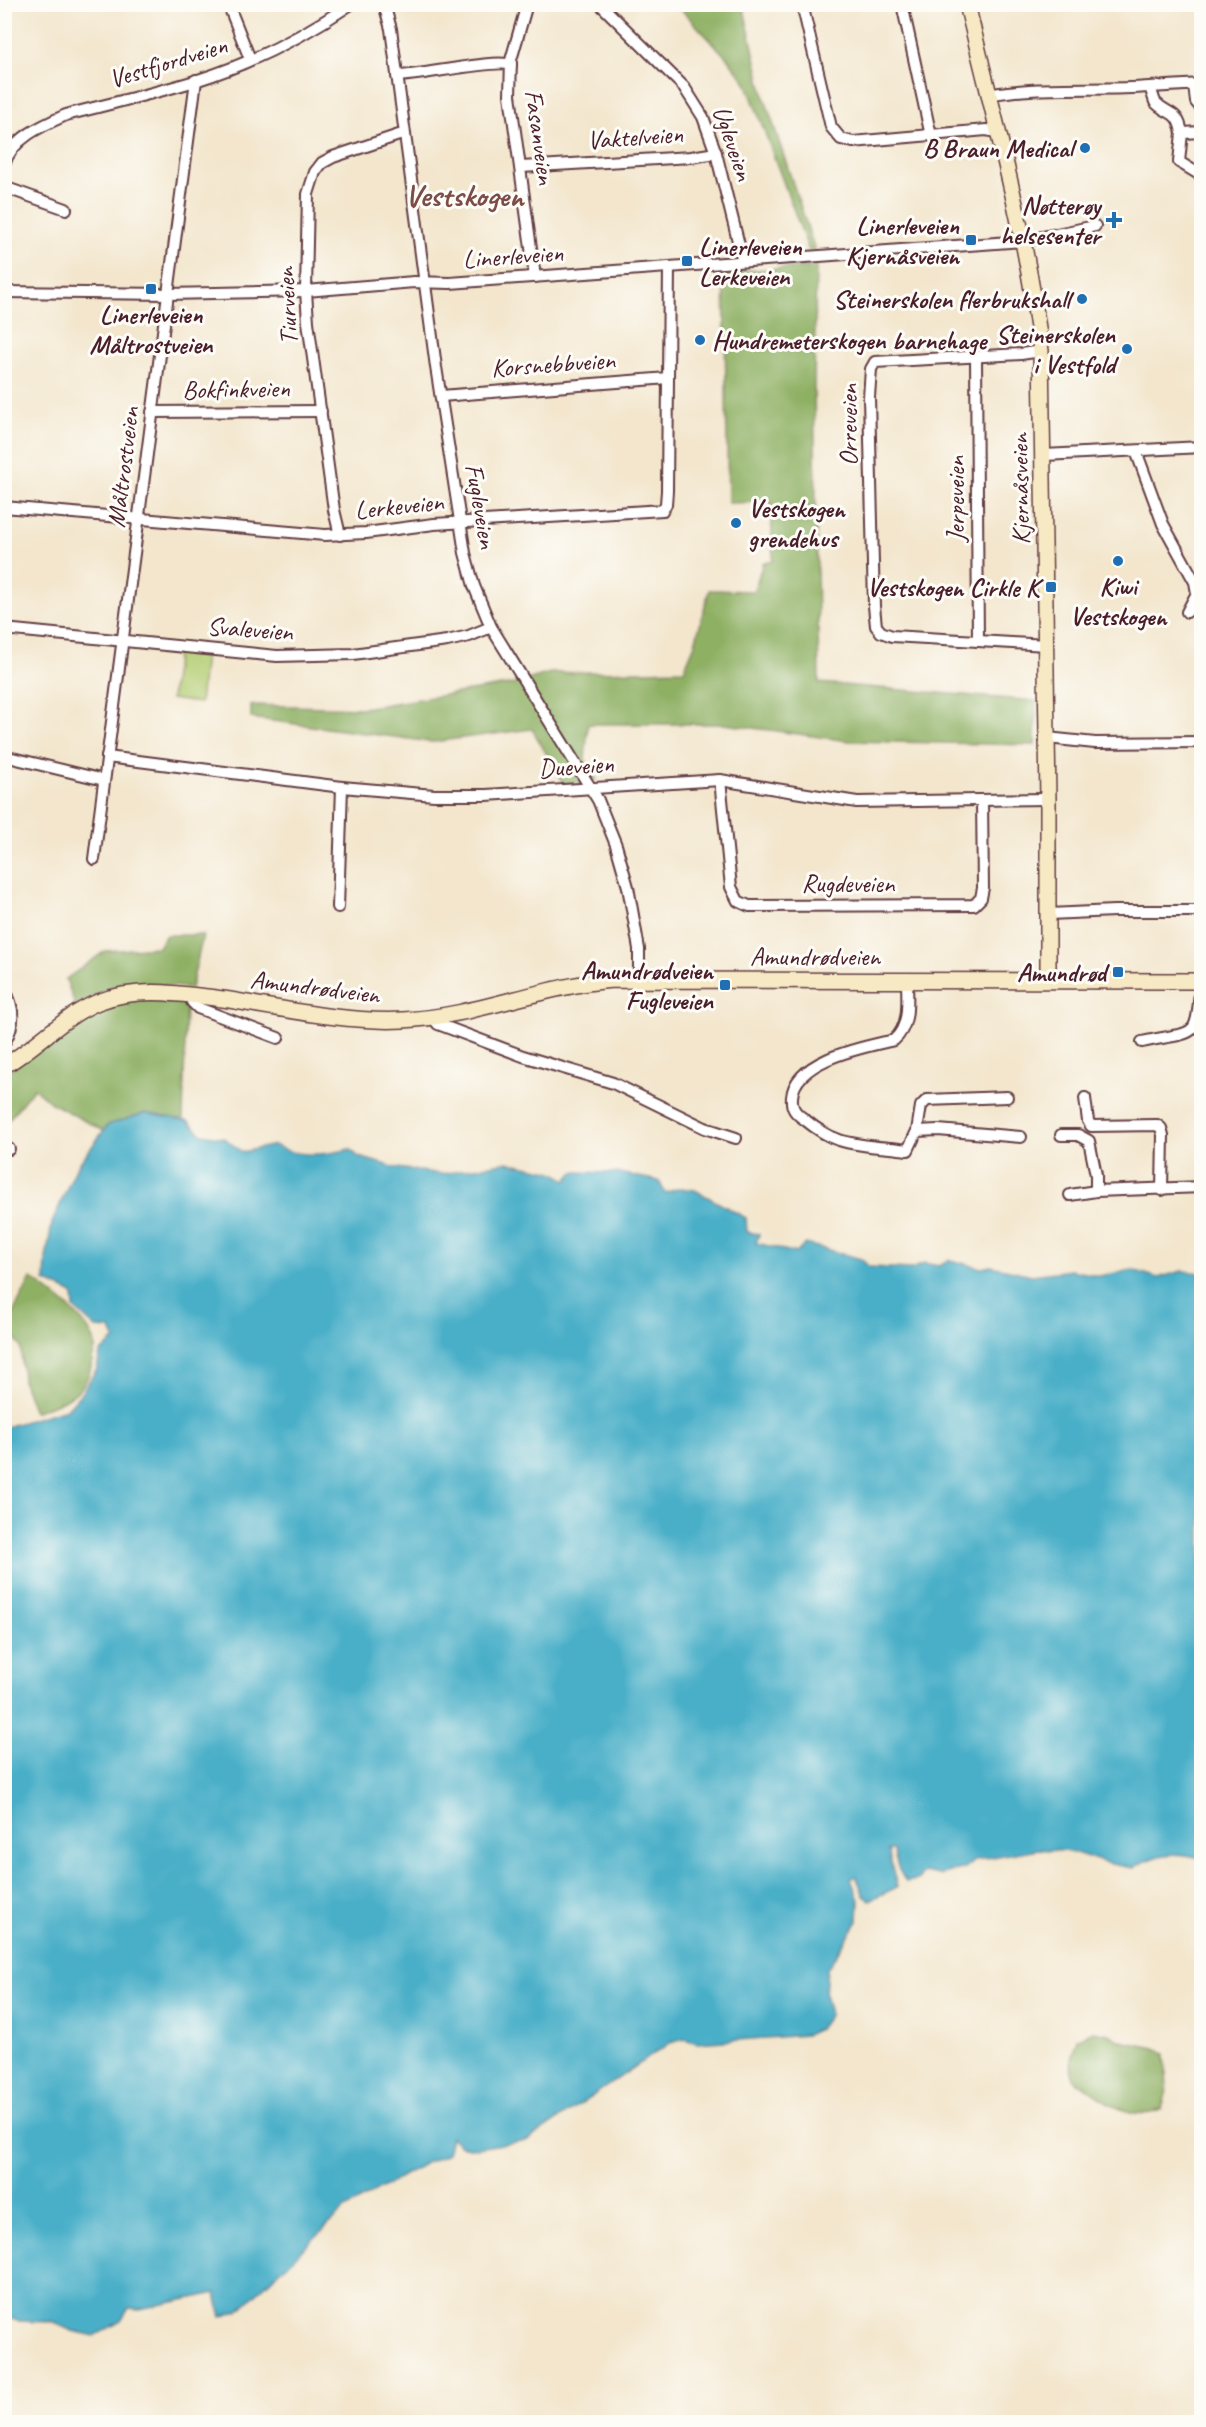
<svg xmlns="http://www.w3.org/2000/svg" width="1206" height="2427" viewBox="0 0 1206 2427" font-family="Caveat,sans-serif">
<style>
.green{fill:#b3cd72;stroke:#7e764e;stroke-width:1.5}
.forest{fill:#8eb064;stroke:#6c6848;stroke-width:1.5}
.water{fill:#49afc8;stroke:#4a677a;stroke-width:1.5}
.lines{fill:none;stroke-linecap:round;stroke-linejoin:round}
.minor-casing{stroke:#633d43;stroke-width:14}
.secondary-casing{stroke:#633d43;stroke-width:18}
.minor{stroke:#fff;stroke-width:10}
.secondary{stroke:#f6e9c3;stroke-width:15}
.poi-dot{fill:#1f6fb2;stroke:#fdfcf7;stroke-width:2}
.labels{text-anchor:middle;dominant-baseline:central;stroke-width:6;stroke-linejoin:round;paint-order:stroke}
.street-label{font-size:26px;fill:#4a1f2b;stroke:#fdfcf7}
.poi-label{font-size:26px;font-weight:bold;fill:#4a1f2b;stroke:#fdfcf7;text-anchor:end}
.district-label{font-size:32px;font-weight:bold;fill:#7c4c47;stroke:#fdfcf7}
</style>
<rect width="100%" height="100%" fill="#fdfcf7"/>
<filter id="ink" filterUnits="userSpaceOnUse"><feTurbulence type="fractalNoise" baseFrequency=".0167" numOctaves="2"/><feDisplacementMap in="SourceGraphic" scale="12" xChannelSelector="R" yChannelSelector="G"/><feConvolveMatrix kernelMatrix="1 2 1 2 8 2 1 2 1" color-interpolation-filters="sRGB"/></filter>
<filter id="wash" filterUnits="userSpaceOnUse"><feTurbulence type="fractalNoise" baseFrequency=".008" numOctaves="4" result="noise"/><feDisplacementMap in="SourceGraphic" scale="24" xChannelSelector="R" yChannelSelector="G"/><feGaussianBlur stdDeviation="1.35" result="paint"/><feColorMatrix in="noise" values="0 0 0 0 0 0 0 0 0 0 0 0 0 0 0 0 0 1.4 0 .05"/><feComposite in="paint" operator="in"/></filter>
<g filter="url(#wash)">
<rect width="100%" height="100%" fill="#f3e6cd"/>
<!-- green -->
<polygon class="green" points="177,651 205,654 200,703 171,699"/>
<!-- forest -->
<g class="forest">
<polygon points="677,5 743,5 764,96 815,250 809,251 746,82 728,59"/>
<polygon points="816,266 814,388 819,683 1036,701 1035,745 849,741 724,724 588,724 585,759 597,780 564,784 532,729 432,742 251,718 251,705 363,708 514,684 550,673 684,670 695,644 709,590 754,591 763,563 773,561 771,502 728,503 724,272"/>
<polygon points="166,935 203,935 191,988 143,983 113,986 75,1006 66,979 105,951 158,947"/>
<polygon points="146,997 186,1001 183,1121 145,1113 108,1125 104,1131 51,1103 34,1088 5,1124 5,1074 85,1015 114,1003"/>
<path d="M31,1278C47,1289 97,1325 95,1348C95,1352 92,1356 92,1361C88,1395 63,1401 34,1412L23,1382L21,1348L7,1325Z"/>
<path d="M1093,2031L1109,2034L1121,2041L1155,2048L1165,2054L1167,2090L1162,2109C1130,2125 1097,2096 1072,2077L1071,2059L1077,2039Z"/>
</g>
<!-- water -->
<path class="water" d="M145,1113L188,1121L202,1134L224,1138L242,1152L275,1145C294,1158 328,1155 350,1149L359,1157L397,1168L442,1174L507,1162L553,1172L567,1180L574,1172L619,1173L659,1181L665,1193L680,1188L695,1190L746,1218L747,1232L759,1234L756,1243L796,1253L806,1244L861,1259L869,1267L912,1269L925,1263L939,1266L950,1260L981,1268L991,1266L1032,1275L1071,1270L1099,1276L1133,1270L1158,1278L1182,1271L1201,1273V1858C1174,1851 1157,1853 1133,1868L1106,1863L1073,1852L1038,1849L975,1860L965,1868L939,1875L925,1872L917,1880L906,1882L899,1870L893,1850H888L897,1887L870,1900L864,1896L856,1876L851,1878L859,1900L858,1921L827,1969L825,1994L830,2014L819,2029L806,2035L697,2043L685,2039L670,2043L528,2140L476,2148L459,2145L451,2137L447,2154L423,2164L345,2209L238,2311L221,2317L216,2293L140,2309L129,2308L121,2321L95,2336L72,2331L53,2322L17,2321L5,2315V1427L67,1409L82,1392L97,1369L100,1353L115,1339L111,1329L96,1328L74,1308L73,1294L45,1281L46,1258L52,1223L76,1168L108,1125Z"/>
</g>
<g filter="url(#ink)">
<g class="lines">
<defs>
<g id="minor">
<polyline points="228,4 250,59"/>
<polyline points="384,4 391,29 436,367 465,553 474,586 491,627 598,800 616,845 628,887 639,949 639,979"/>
<polyline points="527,4 511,60 510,95 535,277"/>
<polyline points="600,4 684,87 703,117 716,153 743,261"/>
<polyline points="802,4 831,127 841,139 853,142 986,130 997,132"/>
<polyline points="902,4 931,136"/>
<path d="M397,76C420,76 498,58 511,65"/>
<polyline points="1194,85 1196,102 1202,109"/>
<polyline points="1150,87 1202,84"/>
<path d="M988,95C1041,85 1096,91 1150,87L1155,102C1168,116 1178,109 1182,133L1202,132"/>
<polyline points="1182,133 1179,162 1202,176"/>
<path d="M4,165C12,138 43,125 66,115C109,104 152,94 195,81C250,64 304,36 351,4"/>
<polyline points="521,167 691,157 716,153"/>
<polyline points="4,187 66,209"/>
<polyline points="4,292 168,294 306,291 414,282 450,283 1023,241 1095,226"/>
<polyline points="1041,351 1021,354 875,362 871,369 869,397 874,606 876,626 881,632 892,636 1046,645"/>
<polyline points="976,356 978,641"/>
<polyline points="441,396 668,378"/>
<polyline points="152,412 321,411"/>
<polyline points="1136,451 1163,524 1195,582 1197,593 1187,612"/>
<polyline points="1044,455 1202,447"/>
<polyline points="4,507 325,535 366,533 434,524 663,510 666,504 667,491 669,267"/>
<polyline points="340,535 334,510 308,322 306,291 308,194 315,172 322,163 333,157 399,135 404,135"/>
<polyline points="4,629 277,656 353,654 447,641 469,636 491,627"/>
<polyline points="1047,738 1095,743 1202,742"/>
<polyline points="4,756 104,780"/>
<polyline points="107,757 342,787 434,795 486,795 720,780 857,802 1048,799"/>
<polyline points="720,780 731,887 738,901 749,906 974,905 981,898 983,888 982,800"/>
<polyline points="94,859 196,80"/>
<polyline points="338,907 342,787"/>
<polyline points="1049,914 1114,911 1202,911"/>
<path d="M907,980C907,1000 911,1025 894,1040C865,1047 795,1059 792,1097C791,1108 795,1113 804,1119C815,1128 826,1136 839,1140C861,1147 885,1147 908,1150L917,1131L921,1106L927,1100L1007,1097"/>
<path d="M4,989C15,1007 15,1025 4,1043"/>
<polyline points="191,995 192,1002 198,1008 278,1038"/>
<polyline points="433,1018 438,1024 523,1056 613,1083 705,1128 736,1138"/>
<path d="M1142,1042C1200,1029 1195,1043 1201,981"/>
<polyline points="1085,1098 1088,1121 1091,1126 1157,1125 1161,1128 1163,1135 1162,1190"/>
<polyline points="917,1131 938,1130 1021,1137"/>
<polyline points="1061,1135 1078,1135 1089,1141 1096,1175 1096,1191"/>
<polyline points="4,1147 9,1149"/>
<polyline points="1070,1195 1096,1191 1202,1187"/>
</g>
<g id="secondary">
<path d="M967,4C994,119 1027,234 1041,351L1048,799V980"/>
<path d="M4,1066C37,1047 62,1017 98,1002C138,986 181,994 223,999C280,1008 346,1023 403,1020C475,1017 541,986 612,980L1202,981"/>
</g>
</defs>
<!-- minor casing -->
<use href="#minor" class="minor-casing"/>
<!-- secondary casing -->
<use href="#secondary" class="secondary-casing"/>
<!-- minor -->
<use href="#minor" class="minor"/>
<!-- secondary -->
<use href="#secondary" class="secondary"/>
</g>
</g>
<!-- markers -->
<g class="poi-dot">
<circle cx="1085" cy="148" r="6"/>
<path d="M1111 211h6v6h6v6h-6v6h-6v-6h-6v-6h6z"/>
<rect x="965" y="234" width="12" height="12" rx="3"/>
<rect x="681" y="255" width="12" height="12" rx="3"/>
<rect x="145" y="283" width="12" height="12" rx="3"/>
<circle cx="1082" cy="299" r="6"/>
<circle cx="700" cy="340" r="6"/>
<circle cx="1127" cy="349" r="6"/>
<circle cx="736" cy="523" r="6"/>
<circle cx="1118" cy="561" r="6"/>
<rect x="1045" y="581" width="12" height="12" rx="3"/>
<rect x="1112" y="966" width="12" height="12" rx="3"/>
<rect x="719" y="979" width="12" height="12" rx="3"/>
</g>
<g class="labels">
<!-- street labels -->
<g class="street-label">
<text transform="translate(168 62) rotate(-17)">Vestfjordveien</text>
<text transform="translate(540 137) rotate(82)">Fasanveien</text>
<text transform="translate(635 137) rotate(-4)">Vaktelveien</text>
<text transform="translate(733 143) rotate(71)">Ugleveien</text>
<text transform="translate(513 256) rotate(-4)">Linerleveien</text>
<text transform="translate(287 306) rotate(-93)">Tiurveien</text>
<text transform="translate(553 364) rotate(-4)">Korsnebbveien</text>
<text transform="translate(236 389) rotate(-1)">Bokfinkveien</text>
<text transform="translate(848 425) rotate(-90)">Orreveien</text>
<text transform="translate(123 467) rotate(-83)">Måltrostveien</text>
<text transform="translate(1020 489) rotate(-91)">Kjernåsveien</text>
<text transform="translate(955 499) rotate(-90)">Jerpeveien</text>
<text transform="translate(399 506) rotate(-6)">Lerkeveien</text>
<text transform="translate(481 506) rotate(80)">Fugleveien</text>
<text transform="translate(250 629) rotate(4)">Svaleveien</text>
<text transform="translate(576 766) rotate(-4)">Dueveien</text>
<text x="848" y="883">Rugdeveien</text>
<text x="815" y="956">Amundrødveien</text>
<text transform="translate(315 987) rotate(7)">Amundrødveien</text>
</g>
<!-- poi labels -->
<g class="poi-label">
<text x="1073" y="148">B Braun Medical</text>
<text x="1100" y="205">Nøtterøy<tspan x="1100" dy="30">helsesenter</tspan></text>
<text x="959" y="225">Linerleveien<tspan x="959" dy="30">Kjernåsveien</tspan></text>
<text x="699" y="246" text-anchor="start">Linerleveien<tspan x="699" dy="30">Lerkeveien</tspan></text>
<text x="1070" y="299">Steinerskolen flerbrukshall</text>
<text x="151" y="314" text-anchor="middle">Linerleveien<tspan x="151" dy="30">Måltrostveien</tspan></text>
<text x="1115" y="334">Steinerskolen<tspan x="1115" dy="30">i Vestfold</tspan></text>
<text x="712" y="340" text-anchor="start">Hundremeterskogen barnehage</text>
<text x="748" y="508" text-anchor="start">Vestskogen<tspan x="748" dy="30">grendehus</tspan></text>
<text x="1118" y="586" text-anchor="middle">Kiwi<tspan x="1118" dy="30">Vestskogen</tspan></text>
<text x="1039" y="587">Vestskogen Cirkle K</text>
<text x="713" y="970">Amundrødveien<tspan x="713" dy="30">Fugleveien</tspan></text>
<text x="1106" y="972">Amundrød</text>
</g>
<!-- district labels -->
<g class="district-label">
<text x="464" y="195">Vestskogen</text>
</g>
</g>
<!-- margin -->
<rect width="1206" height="2427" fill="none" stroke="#fdfcf7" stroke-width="24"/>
</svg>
